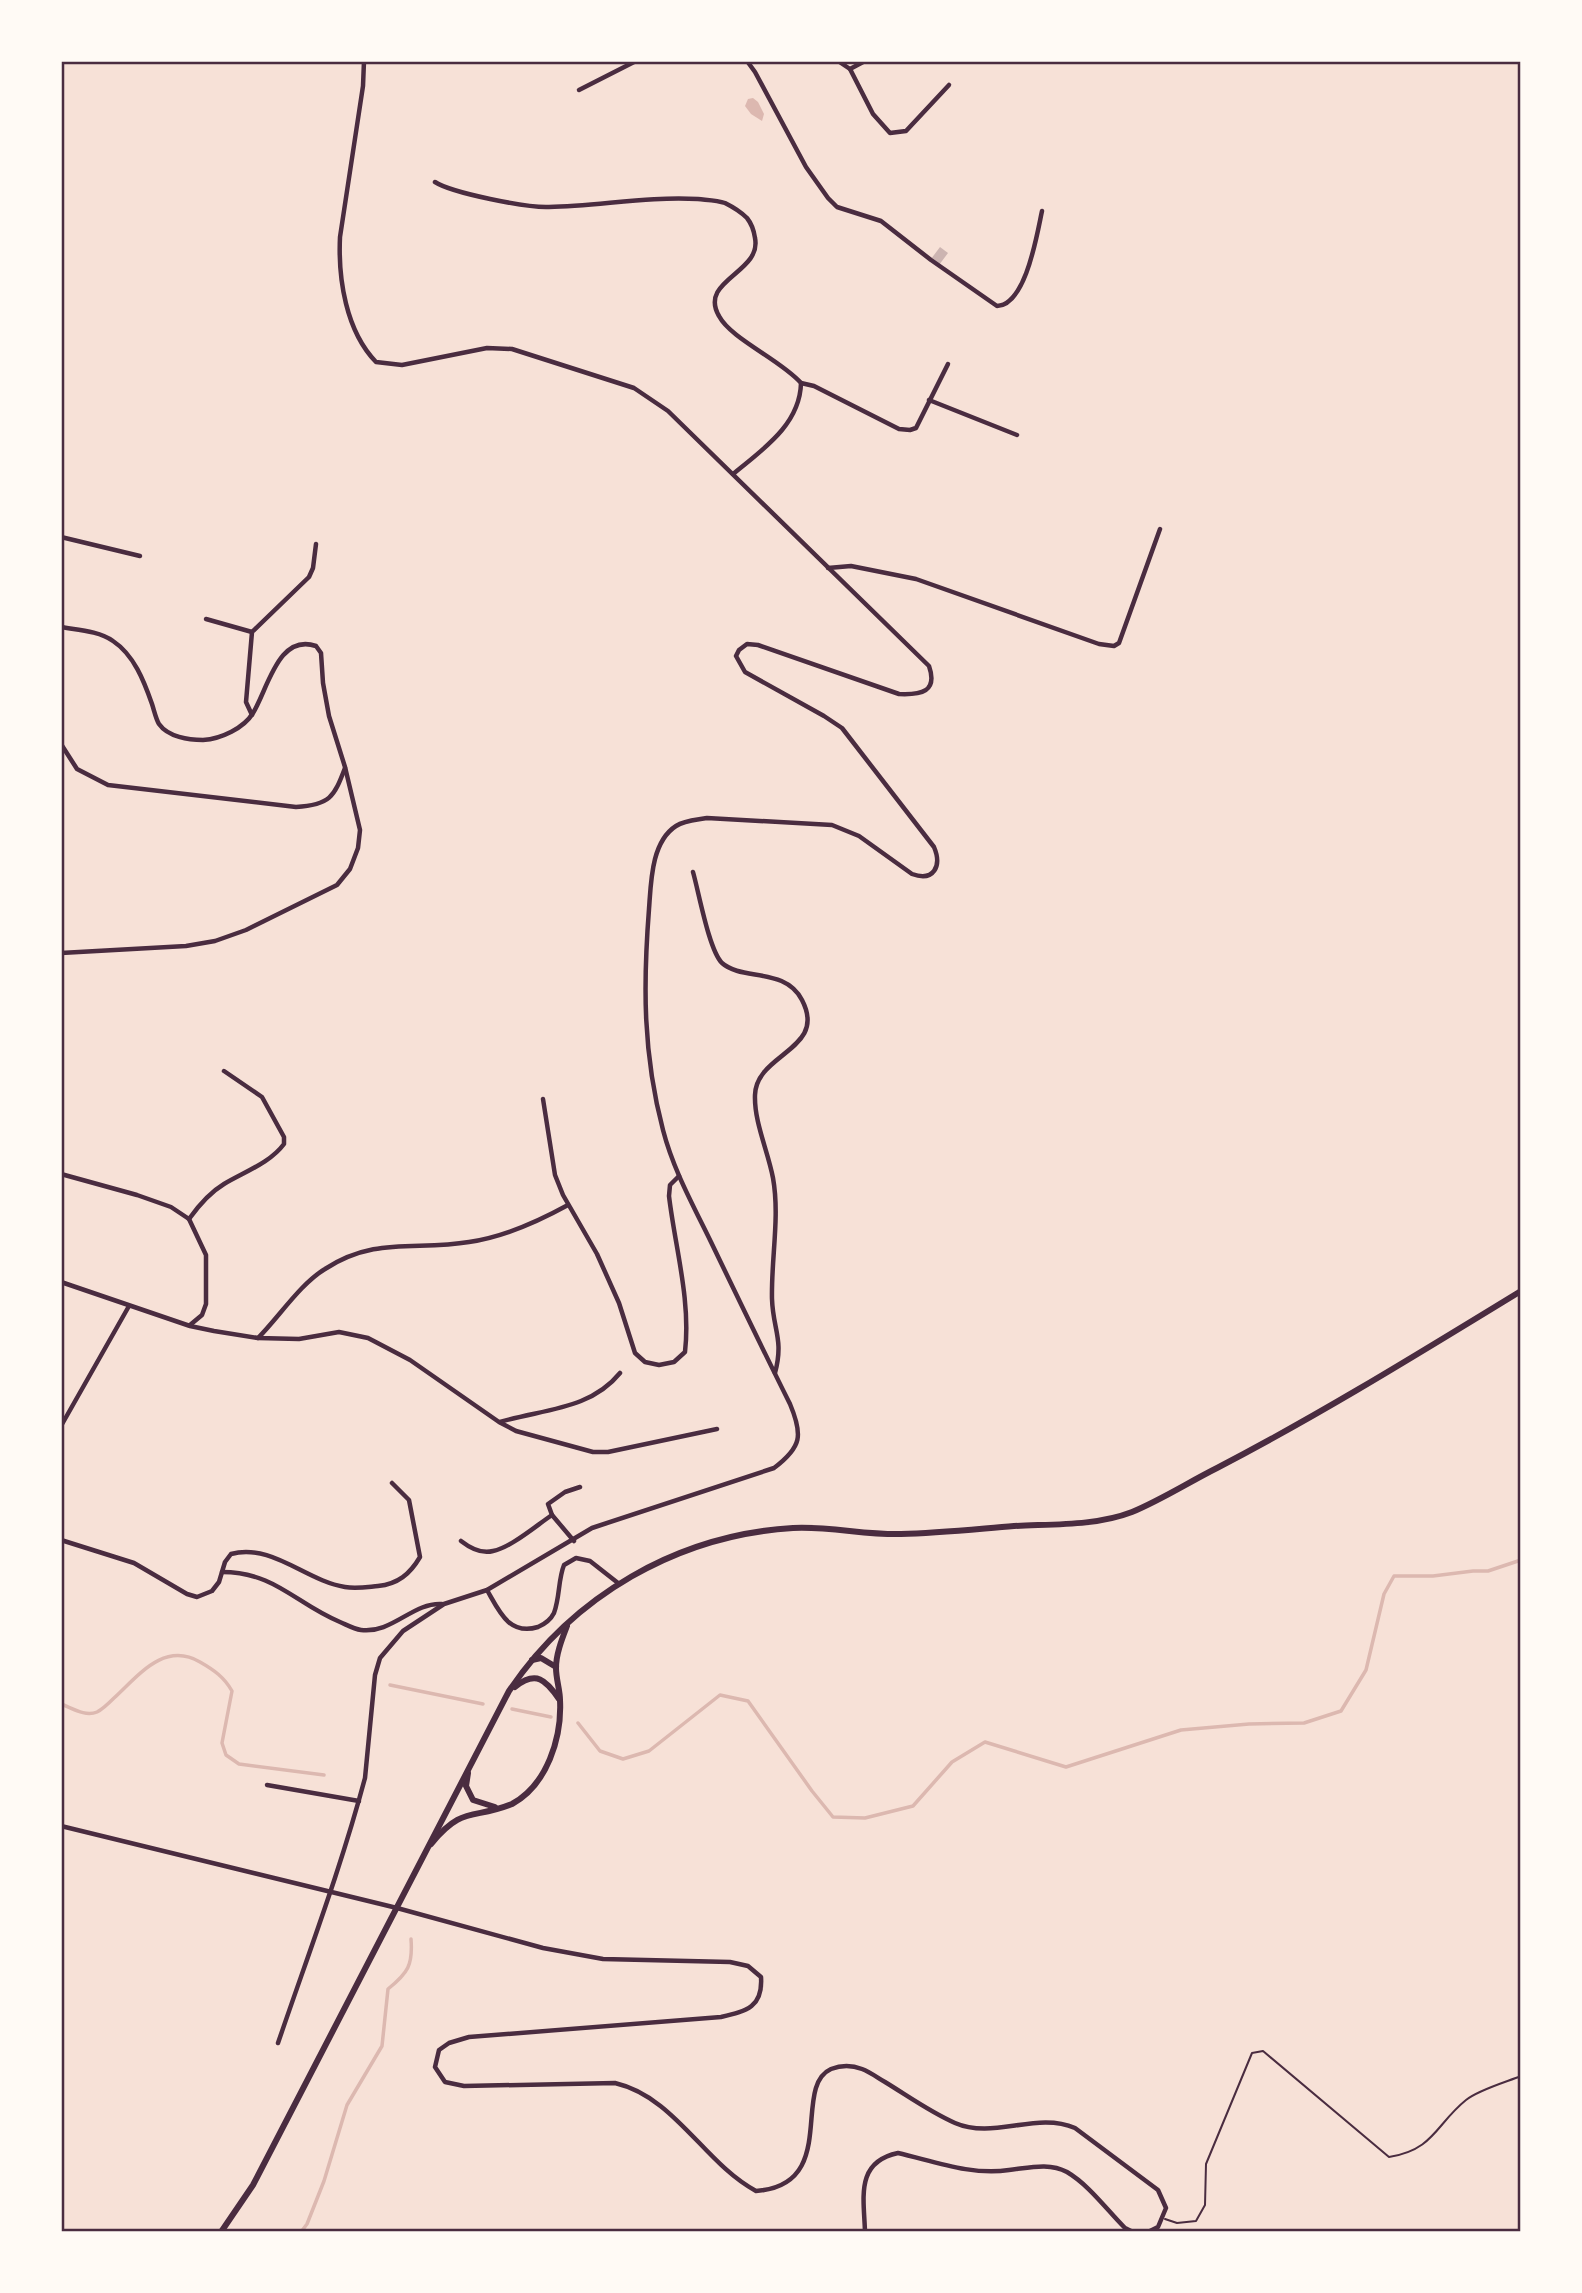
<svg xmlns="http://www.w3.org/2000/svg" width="1582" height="2293" viewBox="0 0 1582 2293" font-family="'Work Sans',sans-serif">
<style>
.water{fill:#dcb8b0}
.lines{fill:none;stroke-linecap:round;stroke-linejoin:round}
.stream{stroke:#dcb8b0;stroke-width:3.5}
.building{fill:#ccb4b1}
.service{stroke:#4a2c40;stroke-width:2}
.minor{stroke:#4a2c40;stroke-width:4.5}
.secondary{stroke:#4a2c40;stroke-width:6}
.neatline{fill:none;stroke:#4a2c40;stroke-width:2.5}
</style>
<rect width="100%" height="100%" fill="#f7e1d7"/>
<!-- water -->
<polygon class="water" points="753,98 758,102 764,114 762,121 751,114 745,106 748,99"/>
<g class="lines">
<!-- stream -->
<g class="stream">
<polyline points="390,1685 483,1704"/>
<path d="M61,1704C72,1708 85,1717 97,1712C103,1709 109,1703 114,1698C138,1676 164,1641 200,1662C214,1670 224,1677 232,1691L222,1743L226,1755L239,1764L324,1775"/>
<polyline points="512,1709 551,1717"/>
<polyline points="578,1723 600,1751 623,1759 649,1751 720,1695 748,1701 812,1791 833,1817 865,1818 913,1806 952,1762 985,1742 1066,1767 1181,1730 1249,1724 1304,1723 1341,1711 1366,1670 1384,1594 1394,1576 1433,1576 1473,1571 1488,1571 1521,1560"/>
<path d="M301,2232L307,2224L324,2181L347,2105L382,2046L388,1989C408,1973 413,1965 411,1939"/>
</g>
</g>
<!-- building -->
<polygon class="building" points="940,247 948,253 939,265 931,259"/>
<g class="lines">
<!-- service -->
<path class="service" d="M1165,2219L1177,2223L1196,2221L1205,2205L1206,2164L1252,2053L1263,2051L1389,2157C1434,2150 1436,2124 1466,2100C1478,2090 1506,2082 1521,2076"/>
<!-- minor -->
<g class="minor">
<path d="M747,61L755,72L806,167L828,198L837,207L881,221L931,260L997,306C1026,305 1037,234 1042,211"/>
<polyline points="838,61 850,69 865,61"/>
<polyline points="850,69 873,114 890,133 906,131 949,85"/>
<polyline points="579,90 636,61"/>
<path d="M435,182C452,193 527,208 549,207C599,206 648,196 698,199C707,200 717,200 725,203C731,206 742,213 747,218C751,223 754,231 755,238C762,273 698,280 719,316C731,339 781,360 801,383C800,425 762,450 733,474"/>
<polyline points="801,383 814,386 899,429 910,430 916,428 948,364"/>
<polyline points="929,400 1017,435"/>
<polyline points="61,537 140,556"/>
<polyline points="828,568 851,566 916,579 1099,644 1114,646 1119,643 1160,529"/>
<polyline points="206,619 252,632"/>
<path d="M61,627C78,630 99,631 113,641C134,655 144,681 152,704C154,710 156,719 159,724C168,737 189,740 203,740C221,739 244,728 253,713C268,689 278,633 316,646L321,653L323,683L329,716L345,767L360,830L358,848L350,869L337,885L246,930L215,941L186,946L61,953"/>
<polyline points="252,715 246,702 252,632 309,577 313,568 316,544"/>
<path d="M61,744L77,769L108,785L296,807C330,805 334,797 345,768"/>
<path d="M693,872C699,893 709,950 722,963C742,981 785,967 802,1000C828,1050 756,1053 755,1095C754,1122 768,1151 773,1178C780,1217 771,1259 772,1299C773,1330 784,1339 775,1373"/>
<path d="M543,1099L555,1175L563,1195L597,1254L619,1303L635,1353L645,1362L659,1365L674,1362L685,1352C691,1300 675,1247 669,1196L670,1185L679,1176"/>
<polyline points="61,1174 137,1195 171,1207 189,1219 206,1255 206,1304 202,1315 190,1325"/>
<path d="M189,1219C199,1205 209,1193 224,1184C244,1172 270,1163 284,1144V1137L262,1097L224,1071"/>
<polyline points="61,1282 190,1326 214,1331 258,1338 299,1339 339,1332 368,1338 410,1360 499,1422 516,1431 593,1452 608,1452 717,1429"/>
<path d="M258,1338C279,1317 300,1284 325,1269C376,1236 416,1251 469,1242C504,1237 539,1221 568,1205"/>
<path d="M500,1422C543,1409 590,1410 620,1373"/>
<polyline points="61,1426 129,1306"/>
<polyline points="552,1515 574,1541"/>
<path d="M61,1540L134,1563L187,1594L197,1597L212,1591L219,1582L225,1562L231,1554C272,1543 306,1581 345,1587C356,1589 367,1587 378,1586C398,1584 410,1574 420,1557L409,1500L392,1483"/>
<path d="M461,1541C470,1548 482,1554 493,1551C510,1548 537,1525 552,1515L548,1504L565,1492L580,1487"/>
<path d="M222,1572C275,1572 296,1604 340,1622C347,1625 354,1629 361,1630C392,1634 413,1602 442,1604"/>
<path d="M487,1590C499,1611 509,1636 538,1627C545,1624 551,1619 554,1613C560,1597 558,1580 564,1565L576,1558L590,1561L618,1583"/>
<polyline points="267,1785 359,1801"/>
<path d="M61,1826L397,1908L543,1948L603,1959L730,1962L748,1966L761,1977C763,2007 747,2011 721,2017L469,2037L449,2043L439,2050L435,2067L445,2082L464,2086L615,2083C675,2097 704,2163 756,2191C840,2185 791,2087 831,2069C841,2065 852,2065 862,2069C870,2072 878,2078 885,2082C908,2096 930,2112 955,2123C994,2140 1036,2111 1075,2128L1158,2190L1166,2208L1158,2227L1148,2232"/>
<path d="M278,2043C308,1955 341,1868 365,1778L375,1675L380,1658L403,1631L444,1604L487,1590L592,1528L774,1468C802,1447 803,1435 790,1404C763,1350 737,1296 711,1242C693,1205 673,1169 663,1130C643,1054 643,986 649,909C651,883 651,842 676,826C685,820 696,820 707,818L832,825L859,836L912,874C934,882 942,866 934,847L842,728L824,716L745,672L736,656L739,650L747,644L758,645L899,694C921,695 938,692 929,666L668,411L634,388L512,349L487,348L402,365L376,362C346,331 338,279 340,237L363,86L364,61"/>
<path d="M865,2232C864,2198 855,2162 898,2153C933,2161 972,2176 1009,2170C1028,2168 1049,2162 1067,2172C1089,2185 1107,2210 1125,2228L1133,2232"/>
</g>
<!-- secondary -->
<g class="secondary">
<polyline points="532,1660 541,1658 556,1667"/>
<path d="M515,1687C536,1670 546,1680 559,1699"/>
<polyline points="468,1773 466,1786 473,1800 495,1807"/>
<path d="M431,1844C463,1805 473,1820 512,1804C547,1785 562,1738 560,1700C560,1690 556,1679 556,1668C556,1654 562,1639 567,1626"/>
<path d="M221,2232L253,2185L509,1691C573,1596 677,1535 793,1528C829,1526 865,1535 901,1534C938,1533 976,1529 1014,1526C1052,1524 1096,1526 1132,1512C1161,1500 1189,1482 1217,1468C1321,1414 1421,1352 1521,1291"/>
</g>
</g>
<!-- border -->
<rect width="1582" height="2293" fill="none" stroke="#fffaf5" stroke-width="126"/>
<rect x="63" y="63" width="1456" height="2167" class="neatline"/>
</svg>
